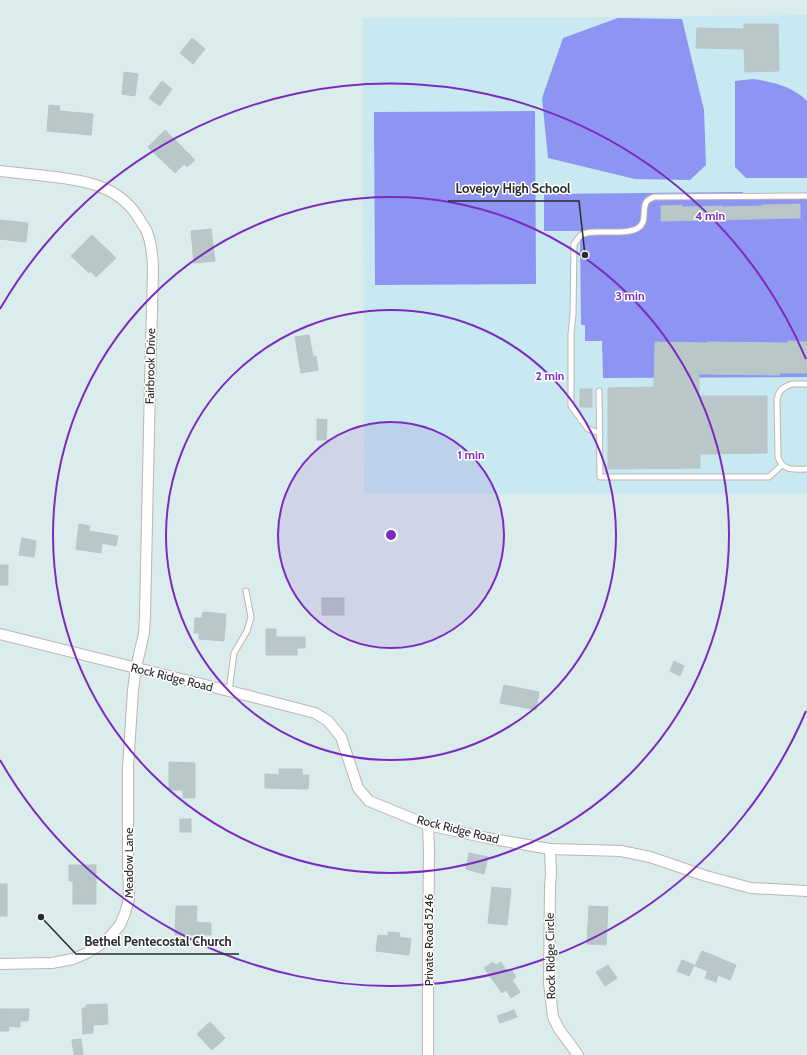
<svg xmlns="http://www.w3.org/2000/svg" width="807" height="1055" viewBox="0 0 807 1055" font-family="Cabin,sans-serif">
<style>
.education{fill:#c8e9f1}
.pitch{fill:#8d94f1}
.building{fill:#bac7c9;stroke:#b4c6c9}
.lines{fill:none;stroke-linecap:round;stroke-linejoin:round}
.lane-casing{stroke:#bfb4af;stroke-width:7}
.street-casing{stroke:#bfb4af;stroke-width:12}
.lane{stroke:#fff;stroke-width:5}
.street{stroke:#fff;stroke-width:10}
.ring{fill:none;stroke:#7b2cbf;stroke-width:2}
.labels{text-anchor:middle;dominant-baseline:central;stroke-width:3;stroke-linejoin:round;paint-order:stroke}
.street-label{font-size:12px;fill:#2a2a2a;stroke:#fff}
.centre{fill:#7b2cbf;stroke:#fff;stroke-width:2}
.ring-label{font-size:12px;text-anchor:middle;font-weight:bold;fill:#7b2cbf;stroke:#fff;stroke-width:3;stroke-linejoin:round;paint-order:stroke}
.leader{fill:none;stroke:#2a2a2a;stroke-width:1.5}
.callout-dot{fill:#2a2a2a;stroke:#fff;stroke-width:1.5}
.callout-label{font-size:13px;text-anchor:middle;font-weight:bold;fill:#2a2a2a;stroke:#fff;stroke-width:3;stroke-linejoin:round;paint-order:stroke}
</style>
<rect width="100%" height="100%" fill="#dbeced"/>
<!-- education -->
<polygon class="education" points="807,15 807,493 364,494 363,18 619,17"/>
<!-- pitch -->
<g class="pitch">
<polygon points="618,18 682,19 704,110 706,165 690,180 635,179 548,158 542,98 563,38"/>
<path d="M753,79C773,82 792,86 807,101V178H746L735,167V81Z"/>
<polygon points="535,111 536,284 375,285 374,112"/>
<polygon points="743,192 743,198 807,198 807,377 603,378 602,341 585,341 585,325 581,325 580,231 544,231 544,194"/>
</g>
<!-- building -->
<g class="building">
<polygon points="744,24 778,24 779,71 745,72 744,49 696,48 697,28 744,29"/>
<polygon points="192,38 205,49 193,64 180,53"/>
<polygon points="124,72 138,74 135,96 122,94"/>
<polygon points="162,81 172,89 160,106 149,98"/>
<polygon points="49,105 60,106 59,111 93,114 91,135 47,131"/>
<polygon points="165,130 195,160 187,167 184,164 175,173 148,147"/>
<polygon points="800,204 800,218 661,221 661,206 682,205 682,207 722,206 722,207 763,206 762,205"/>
<polygon points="0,220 28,223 26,242 0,239"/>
<polygon points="211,229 215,261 194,263 191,231"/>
<polygon points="92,235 116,258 96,277 90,271 89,273 71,256"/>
<polygon points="309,335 313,357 316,356 318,370 301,373 295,337"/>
<polygon points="788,341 807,342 807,373 780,373 780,375 699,374 699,396 767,396 767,453 700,454 700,468 608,469 608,388 654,387 655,342 707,343 707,342 788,343"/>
<rect x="580" y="389" width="12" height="18"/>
<polygon points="317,419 327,420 326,440 317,440"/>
<polygon points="79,524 90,526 89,531 118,536 116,546 102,543 101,553 76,549"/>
<polygon points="22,538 36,541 34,557 19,555"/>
<rect x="0" y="565" width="8" height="20"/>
<rect x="322" y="598" width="22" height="17"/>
<polygon points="203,612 226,614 224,641 199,639 199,633 194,633 195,618 202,618"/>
<polygon points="266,629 276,629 276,637 305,637 305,648 297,648 297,655 266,655"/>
<polygon points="674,661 684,666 680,676 670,671"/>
<polygon points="504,685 539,692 536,710 500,703"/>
<polygon points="169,762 195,763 195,798 183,798 183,790 169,790"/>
<polygon points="279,769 302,769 302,775 309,775 308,789 265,788 265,774 279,775"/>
<rect x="180" y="819" width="11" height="13"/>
<polygon points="469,853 488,857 484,874 466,869"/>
<polygon points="69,865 96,865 96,904 73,904 73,881 69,881"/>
<rect x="0" y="884" width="7" height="32"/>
<polygon points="492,887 511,889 507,925 488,923"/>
<polygon points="176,906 197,906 196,922 211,923 211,935 175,935"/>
<polygon points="589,906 608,907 606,945 587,944"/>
<polygon points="388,932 400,933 399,937 411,939 409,955 376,951 378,935 388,936"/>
<polygon points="702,951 736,965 730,980 718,975 716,982 705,978 708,971 695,966"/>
<polygon points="682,960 694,965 689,976 677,971"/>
<polygon points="493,962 496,965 501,962 507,972 511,969 516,977 512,980 520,992 511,998 506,990 502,993 484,968"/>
<polygon points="608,965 617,978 605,986 596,972"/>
<polygon points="107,1004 108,1024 93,1025 93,1033 83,1034 82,1008 86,1008 86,1005"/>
<polygon points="0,1009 29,1009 28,1021 20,1021 20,1027 9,1026 9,1031 0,1031"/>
<polygon points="514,1010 517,1017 500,1023 497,1016"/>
<polygon points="210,1022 225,1038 212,1050 197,1034"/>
<polygon points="81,1039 83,1055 74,1055 72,1040"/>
</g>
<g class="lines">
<defs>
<g id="lane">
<path d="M807,384H792L787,386L782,389L779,393L777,399L778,457C783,472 794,469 807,469"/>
<polyline points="599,391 600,477 769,477 782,465"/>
<path d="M600,433L588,429L571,406V334L573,315L574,244C576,242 578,238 580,236C590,227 623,237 638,228C649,221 640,207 648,200C650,199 652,198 654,197L807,196"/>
<polyline points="229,691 234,653 247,631 251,617 246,591"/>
</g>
<g id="street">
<path d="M0,171C15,173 31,174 46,176C84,180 121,185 141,222C143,225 146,229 147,232C152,245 153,259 153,272L150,383L145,616L144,633L136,668L133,690L128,768V861L129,899L125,913L120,925L107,940L87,953L73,959L52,963L0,964"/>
<polyline points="0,634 257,698 315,713 328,721 341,737 358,788 369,801 428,825 487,838 550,849 621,851 650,857 706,876 751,888 807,891"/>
<polyline points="428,825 429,851 428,945 428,1055"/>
<polyline points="550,849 551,875 550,885 549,983 553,1017 559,1029 578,1055"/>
</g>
</defs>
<!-- lane casing -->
<use href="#lane" class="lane-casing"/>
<!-- street casing -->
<use href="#street" class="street-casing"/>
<!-- lane -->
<use href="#lane" class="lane"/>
<!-- street -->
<use href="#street" class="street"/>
</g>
<!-- distance rings -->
<circle cx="391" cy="535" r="113" fill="#7b2cbf" fill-opacity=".12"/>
<g class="ring">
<circle cx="391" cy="535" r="113"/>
<circle cx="391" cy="535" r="225"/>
<circle cx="391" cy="535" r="338"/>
<path d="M806 711A451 451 0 0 1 0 760M0 309A451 451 0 0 1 806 359"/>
</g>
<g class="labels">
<!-- street labels -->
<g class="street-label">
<text transform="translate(150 366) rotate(-89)">Fairbrook Drive</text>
<text transform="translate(172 677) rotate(14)">Rock Ridge Road</text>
<text transform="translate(458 829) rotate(14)">Rock Ridge Road</text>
<text transform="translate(128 863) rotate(-90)">Meadow Lane</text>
<text transform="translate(428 940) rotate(-90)">Private Road 5246</text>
<text transform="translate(550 956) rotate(-91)">Rock Ridge Circle</text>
</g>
</g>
<circle cx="391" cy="535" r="6" class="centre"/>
<g class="ring-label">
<text x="710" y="220">4 min</text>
<text x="630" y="300">3 min</text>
<text x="550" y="380">2 min</text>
<text x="471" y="459">1 min</text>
</g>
<!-- callouts -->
<path class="leader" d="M585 255L579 201H448M41 917L76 954H239"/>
<g class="callout-dot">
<circle cx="585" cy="255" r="4"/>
<circle cx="41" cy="917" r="4"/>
</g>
<g class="callout-label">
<text x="513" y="193">Lovejoy High School</text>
<text x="158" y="946">Bethel Pentecostal Church</text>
</g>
</svg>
